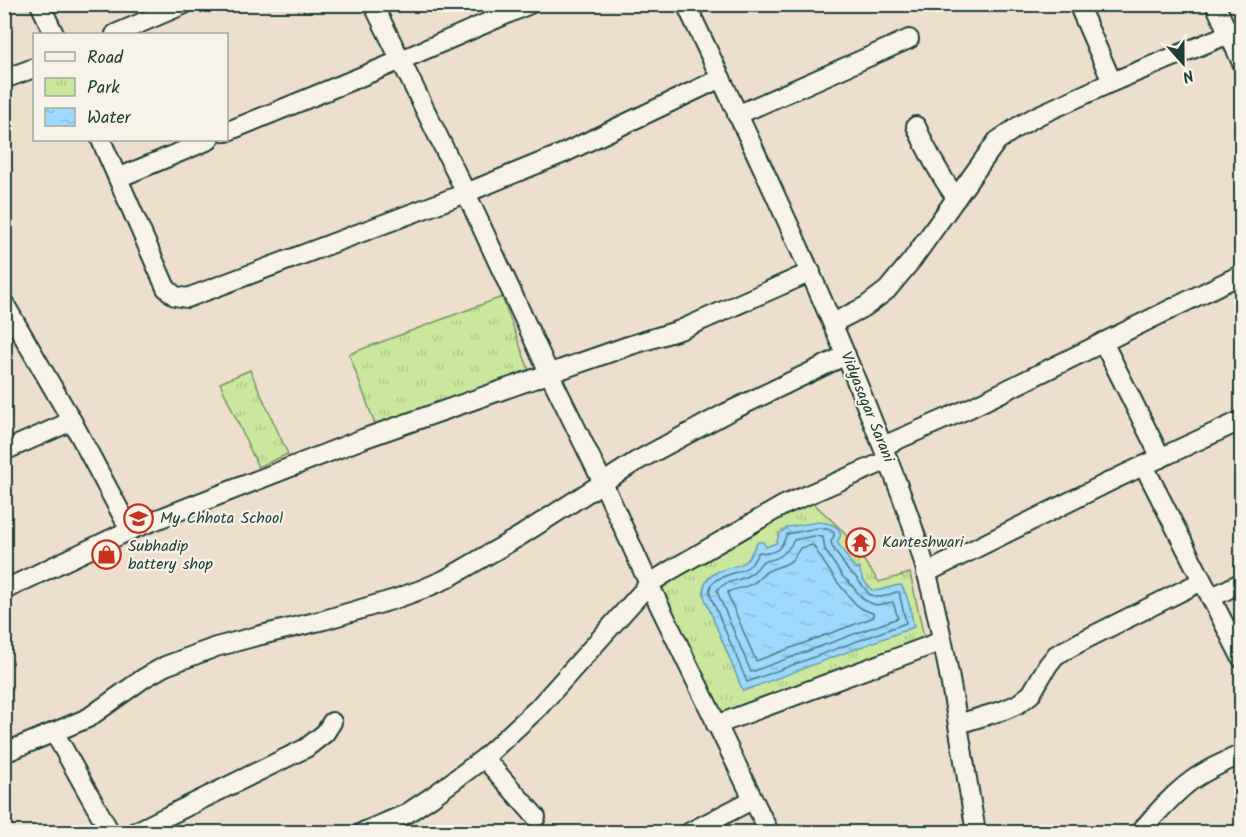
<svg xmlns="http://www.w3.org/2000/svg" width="1246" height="837" viewBox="0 0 1246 837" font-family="Kalam,sans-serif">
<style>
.park{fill:url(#park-tufts);stroke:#759268;stroke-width:1.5}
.water{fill:url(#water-ripples);stroke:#6a9bad;stroke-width:1.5}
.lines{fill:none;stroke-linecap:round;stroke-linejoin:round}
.shore{stroke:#517b84;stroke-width:1.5}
.minor-casing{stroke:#1f3d34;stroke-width:22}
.minor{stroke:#f7f3e8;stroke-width:18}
.labels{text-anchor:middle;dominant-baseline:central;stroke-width:4.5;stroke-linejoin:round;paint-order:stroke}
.street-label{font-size:16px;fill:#1f3d34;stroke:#f7f3e8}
.poi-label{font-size:16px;fill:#1f3d34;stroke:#f7f3e8;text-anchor:start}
</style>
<defs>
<pattern id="park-tufts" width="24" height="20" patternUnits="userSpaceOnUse" patternTransform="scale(1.5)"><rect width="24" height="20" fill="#cbe69d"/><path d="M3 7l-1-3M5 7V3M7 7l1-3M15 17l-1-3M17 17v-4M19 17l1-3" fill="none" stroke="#aec688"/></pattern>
<pattern id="water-ripples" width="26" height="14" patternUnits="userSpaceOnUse" patternTransform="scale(1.5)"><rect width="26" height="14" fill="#9cd9fd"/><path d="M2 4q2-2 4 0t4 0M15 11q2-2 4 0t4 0" fill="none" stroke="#86bbd9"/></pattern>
</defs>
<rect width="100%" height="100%" fill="#eedfcc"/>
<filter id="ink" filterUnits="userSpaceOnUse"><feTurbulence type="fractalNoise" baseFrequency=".0167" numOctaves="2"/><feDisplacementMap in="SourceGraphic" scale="12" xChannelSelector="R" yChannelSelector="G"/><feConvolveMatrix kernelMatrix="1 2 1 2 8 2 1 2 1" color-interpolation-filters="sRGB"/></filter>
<g filter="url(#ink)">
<!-- park -->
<g class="park">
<polygon points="502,297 529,370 376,427 349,354"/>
<polygon points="250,370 288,454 258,467 220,383"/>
<polygon points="810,500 843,531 879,582 910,573 924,637 720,716 662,591 665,582"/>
</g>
<!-- water -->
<path class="water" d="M818,522C828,523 839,524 841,535L837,542L855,569L860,568C859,576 866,584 872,590C882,593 890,585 901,585C909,597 911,613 914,627L743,691L705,599C700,585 709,574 722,570C729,567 738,567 745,562C751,557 753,548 758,542H763L766,547L776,543L780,533L788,527Z"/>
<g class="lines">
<!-- shore -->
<g class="shore">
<path d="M818,528L829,529L834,533V536L831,541L832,546L849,572L855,576L869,594L876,597H882L896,592H899L906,623L747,682L711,597C703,575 735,576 748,567C753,563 756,557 759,552C776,555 781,549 787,534Z"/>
<path d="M813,536L823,537L825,550L843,577L849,582L863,599L868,602L876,605L893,602L898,618L751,672L718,594L717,590C726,580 738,582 749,575C755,572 759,566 763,561C779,560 787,553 794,540Z"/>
<path d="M813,545C823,561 831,575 843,589C854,602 856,608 873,613L874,617L756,661L728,595V592C736,588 747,588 755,582C760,579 764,572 770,570C787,563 790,566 800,548Z"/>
</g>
<defs>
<g id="minor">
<polyline points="40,4 54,34"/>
<polyline points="373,4 466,193 549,373 603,483 649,584 769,832"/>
<path d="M686,4C746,132 807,259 860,390C884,450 910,511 927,574C949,658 961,746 976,832"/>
<polyline points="1078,4 1112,82 1229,34 1242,26"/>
<polyline points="1215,4 1242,63"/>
<polyline points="115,34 185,4"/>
<polyline points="4,79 34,68"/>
<polyline points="737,115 909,39"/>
<path d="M916,126C927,152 940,175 956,198"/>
<polyline points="226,132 399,61 530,4"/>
<polyline points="101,140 166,288 175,296 187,298 466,193 564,153 721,78"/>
<polyline points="118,178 209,140"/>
<polyline points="4,303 72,421 130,530"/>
<polyline points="833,323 866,306 887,290 912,260 997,141 1019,126 1039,115 1112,82"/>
<polyline points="1103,342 1161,458"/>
<polyline points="883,446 970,408 1242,274"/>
<polyline points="4,451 72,421"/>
<polyline points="1144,466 1242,659"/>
<polyline points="926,573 1117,478 1242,420"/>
<polyline points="4,590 130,530 365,438 628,346 680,330 811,272"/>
<polyline points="1211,598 1242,582"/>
<polyline points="958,724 1004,710 1018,704 1031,694 1048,665 1056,655 1086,639 1202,581"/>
<polyline points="716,725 942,641"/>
<polyline points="54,732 110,832"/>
<polyline points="4,753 88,718 144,678 165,666 216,647 257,636 324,620 395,599 423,589 446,579 520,536 635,462 726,413 846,355"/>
<polyline points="484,758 536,817"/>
<polyline points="135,832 306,748 325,733 332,722"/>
<polyline points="363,832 406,814 433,796 484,758 538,708 649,584 671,570 784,505 888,460"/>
<polyline points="690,832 752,800"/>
<path d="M1140,832C1155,815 1172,795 1191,781C1206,770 1224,762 1242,754"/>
</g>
</defs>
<!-- minor casing -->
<use href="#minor" class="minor-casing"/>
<!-- minor -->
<use href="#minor" class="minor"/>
</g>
</g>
<!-- icons -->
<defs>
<symbol id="school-ring" viewBox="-11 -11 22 22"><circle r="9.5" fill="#f7f3e8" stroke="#c8321e" stroke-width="1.5"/><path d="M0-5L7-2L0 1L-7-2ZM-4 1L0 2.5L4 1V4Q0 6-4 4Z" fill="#c8321e"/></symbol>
<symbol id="temple-ring" viewBox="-11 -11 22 22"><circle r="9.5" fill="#f7f3e8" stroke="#c8321e" stroke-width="1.5"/><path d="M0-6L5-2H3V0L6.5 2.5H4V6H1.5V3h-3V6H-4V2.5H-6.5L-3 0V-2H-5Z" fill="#c8321e"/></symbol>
<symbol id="shop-ring" viewBox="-11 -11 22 22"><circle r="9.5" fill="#f7f3e8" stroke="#c8321e" stroke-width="1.5"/><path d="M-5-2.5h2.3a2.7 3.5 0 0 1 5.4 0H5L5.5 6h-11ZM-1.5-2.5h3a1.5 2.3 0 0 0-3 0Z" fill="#c8321e"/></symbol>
</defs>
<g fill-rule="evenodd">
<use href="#school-ring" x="122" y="502" width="33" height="33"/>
<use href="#temple-ring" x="844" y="526" width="33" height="33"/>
<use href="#shop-ring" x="90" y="538" width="33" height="33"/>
</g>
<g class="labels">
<!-- street labels -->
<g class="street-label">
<text transform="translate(867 407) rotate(68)">Vidyasagar Sarani</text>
</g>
<!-- poi labels -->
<g class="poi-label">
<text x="160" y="518">My Chhota School</text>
<text x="882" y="542">Kanteshwari</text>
<text x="128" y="546">Subhadip<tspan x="128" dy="18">battery shop</tspan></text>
</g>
</g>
<!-- margin -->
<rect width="1246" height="837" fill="none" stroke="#f7f3e8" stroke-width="24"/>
<rect x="12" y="12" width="1222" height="813" fill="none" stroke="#1f3d34" stroke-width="2" filter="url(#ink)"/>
<!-- legend -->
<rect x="33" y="33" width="195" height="108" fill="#f7f3e8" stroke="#a1aaa0" stroke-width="1.5"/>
<rect x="45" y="52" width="30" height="9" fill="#f7f3e8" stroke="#a1aaa0" stroke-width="1.5"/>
<text x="87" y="63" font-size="18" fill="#1f3d34">Road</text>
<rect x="45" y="78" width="30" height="18" fill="url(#park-tufts)" stroke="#a1aaa0" stroke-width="1.5"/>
<text x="87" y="93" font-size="18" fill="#1f3d34">Park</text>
<rect x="45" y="108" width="30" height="18" fill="url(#water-ripples)" stroke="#a1aaa0" stroke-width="1.5"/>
<text x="87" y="123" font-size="18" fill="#1f3d34">Water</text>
<!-- north arrow -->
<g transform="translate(1183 63) rotate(159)" stroke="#f7f3e8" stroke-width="4.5" paint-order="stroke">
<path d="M0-4.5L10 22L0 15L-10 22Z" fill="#1f3d34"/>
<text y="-9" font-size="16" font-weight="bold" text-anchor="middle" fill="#1f3d34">N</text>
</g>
</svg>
